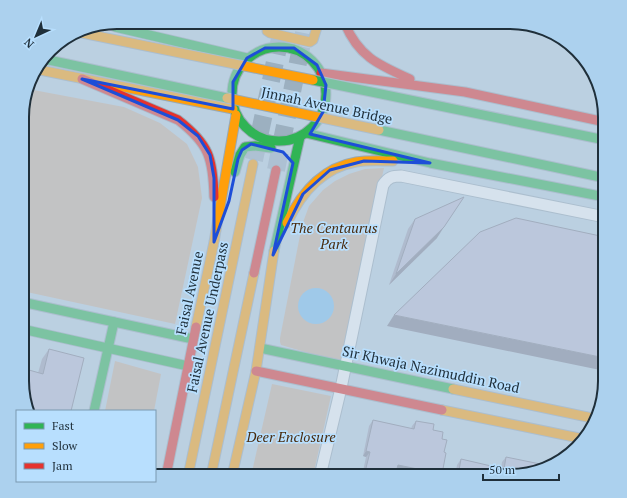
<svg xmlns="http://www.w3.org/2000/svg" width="627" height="498" viewBox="0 0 627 498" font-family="'PT Serif',serif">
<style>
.green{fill:#cbb4a0}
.water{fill:#7dc0f1}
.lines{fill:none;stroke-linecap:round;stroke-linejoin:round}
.primary-tunnel{stroke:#9cb0c0;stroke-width:18;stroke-dasharray:18 9;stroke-linecap:butt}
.street-casing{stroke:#98a9b6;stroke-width:13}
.fast-casing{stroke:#98a9b6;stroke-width:11}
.slow-casing{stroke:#98a9b6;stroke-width:11}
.jam-casing{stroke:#98a9b6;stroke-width:11}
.street{stroke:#f5f8fa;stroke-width:11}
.fast{stroke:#30b455;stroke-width:9}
.slow{stroke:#ff9f0a;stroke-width:9}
.jam{stroke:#e5322d;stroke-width:9}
.fast-bridge-casing{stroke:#98a9b6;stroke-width:11;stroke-linecap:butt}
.slow-bridge-casing{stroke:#98a9b6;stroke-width:11;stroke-linecap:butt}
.fast-bridge{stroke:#30b455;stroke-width:9}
.slow-bridge{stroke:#ff9f0a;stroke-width:9}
.wall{fill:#a0a3b6}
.shaded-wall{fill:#828494}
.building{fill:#babdd4;stroke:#828494}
.marked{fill:none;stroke:#1d4ed8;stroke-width:3;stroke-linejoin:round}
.labels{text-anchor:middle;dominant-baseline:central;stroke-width:3.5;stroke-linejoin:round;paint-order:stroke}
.street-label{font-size:14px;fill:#1f2f3a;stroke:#b8dffe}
.park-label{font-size:14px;font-style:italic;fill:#492b0d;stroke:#b8dffe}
.rim{fill:none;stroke:#1f2f3a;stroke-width:2}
</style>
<rect width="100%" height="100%" fill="#bbd0e1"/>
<!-- green -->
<g class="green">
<polygon points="28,89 124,107 160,123 187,144 198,167 202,198 175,324 22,291 23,104"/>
<polygon points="384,168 340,362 281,345 280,342 280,338 302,225 309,206 323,190 335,181 349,174 365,169"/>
<polygon points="115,361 161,374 154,411 105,411"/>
<polygon points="272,384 331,396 313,476 251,476"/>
</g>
<!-- water -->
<circle class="water" cx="316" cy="306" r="18"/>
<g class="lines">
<!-- primary-tunnel -->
<g class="primary-tunnel">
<polyline points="254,160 282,29"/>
<polyline points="276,170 304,33"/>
</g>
<defs>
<path id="street" d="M320,476L341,388L383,185C388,177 393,176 401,176L605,217"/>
<g id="fast">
<polyline points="115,27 247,58"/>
<circle cx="279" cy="94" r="47"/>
<polyline points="306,133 430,163 605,197"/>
<polyline points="235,172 240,155 245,147 255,146 271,148"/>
<polyline points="274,251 300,137"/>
<polyline points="22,302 193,339"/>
<polyline points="22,329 188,366"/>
<polyline points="260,348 453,389"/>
<polyline points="94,411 114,322"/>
</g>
<g id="slow">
<polyline points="268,25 267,31 270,33 310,42 313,40 318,24"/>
<polyline points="35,69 233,109"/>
<path d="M287,223C301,193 322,168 356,162C368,160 381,161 393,161"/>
<polyline points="196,327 214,242 236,115"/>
<polyline points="453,389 597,419"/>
<polyline points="442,410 584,439"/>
<polyline points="188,476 253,164"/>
<polyline points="211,476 254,273"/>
<polyline points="232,476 256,371 274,251"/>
</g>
<g id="jam">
<path d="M345,24C359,57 379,65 410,79"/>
<polyline points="321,73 465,92 605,122"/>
<path d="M82,79L178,120C209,144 213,158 214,197"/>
<polyline points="254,273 276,170"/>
<polyline points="256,371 442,410"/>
<polyline points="166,476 196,327"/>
</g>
</defs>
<!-- street casing -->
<use href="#street" class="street-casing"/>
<!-- fast casing -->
<use href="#fast" class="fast-casing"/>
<!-- slow casing -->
<use href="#slow" class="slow-casing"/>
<!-- jam casing -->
<use href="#jam" class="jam-casing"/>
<!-- street -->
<use href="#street" class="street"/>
<!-- fast -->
<use href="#fast" class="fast"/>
<!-- slow -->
<use href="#slow" class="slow"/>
<!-- jam -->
<use href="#jam" class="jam"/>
<defs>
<g id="fast-bridge">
<polyline points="44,59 227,98"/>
<polyline points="313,80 605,140"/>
<polyline points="379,130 605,178"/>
</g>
<g id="slow-bridge">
<polyline points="77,32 313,80"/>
<polyline points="227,98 379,130"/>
</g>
</defs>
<!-- fast-bridge casing -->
<use href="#fast-bridge" class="fast-bridge-casing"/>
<!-- slow-bridge casing -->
<use href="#slow-bridge" class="slow-bridge-casing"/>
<!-- fast-bridge -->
<use href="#fast-bridge" class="fast-bridge"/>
<!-- slow-bridge -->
<use href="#slow-bridge" class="slow-bridge"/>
</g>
<!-- wall -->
<g class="wall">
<polygon points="415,219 437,238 389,285 408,229"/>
<polygon points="49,349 71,411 38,373 42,359"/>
<polygon points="373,420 411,429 412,426 416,421 433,430 442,439 444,452 441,476 421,476 396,471 395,476 362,476 366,457 363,456 369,426"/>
<polygon points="506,457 510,476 455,476 457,465 461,459 501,469 502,462"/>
</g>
<!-- shaded-wall -->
<g class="shaded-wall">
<polygon points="444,227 437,238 389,285 396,274"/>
<polygon points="394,315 605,358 605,371 387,326"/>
<polygon points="28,409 36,411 29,411"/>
<polygon points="366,451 370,452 366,457 363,456"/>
<polygon points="398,465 442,474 441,476 421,476 394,470"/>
</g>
<!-- building -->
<g class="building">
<polygon points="464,197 444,227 396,274 415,219"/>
<polygon points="516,218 605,237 605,358 394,315 480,232"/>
<polygon points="49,349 84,358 71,411 36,411 28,409 22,387 22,368 43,374"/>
<polygon points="373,420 414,429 416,421 434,424 433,430 443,432 442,439 447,440 444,452 446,453 442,474 398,465 395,476 364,476 370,452 366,451"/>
<polygon points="506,457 550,466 547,469 510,476 458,476 461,459 504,469"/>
<polygon points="556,459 559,460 556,462"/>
</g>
<!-- marked area -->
<path d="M0 0H627V498H0ZM265,48H294L317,65L326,85L323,112L310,134L430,163L364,161L330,170L303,194L273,255L293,163L283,152L251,144L242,150L238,159L229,201L214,242V178L210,155L198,136L178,120L82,79L233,109V82L247,58Z" fill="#bbd0e1" fill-opacity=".55" fill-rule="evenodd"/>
<path class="marked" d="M265,48H294L317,65L326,85L323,112L310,134L430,163L364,161L330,170L303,194L273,255L293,163L283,152L251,144L242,150L238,159L229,201L214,242V178L210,155L198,136L178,120L82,79L233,109V82L247,58Z"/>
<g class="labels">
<!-- street labels -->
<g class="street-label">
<text transform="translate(327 105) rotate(12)">Jinnah Avenue Bridge</text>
<text transform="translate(189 293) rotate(-78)">Faisal Avenue</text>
<text transform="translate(207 317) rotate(-78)">Faisal Avenue Underpass</text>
<text transform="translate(431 369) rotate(12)">Sir Khwaja Nazimuddin Road</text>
</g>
<!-- park labels -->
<g class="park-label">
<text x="334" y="227">The Centaurus<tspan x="334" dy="16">Park</tspan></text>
<text x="291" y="436">Deer Enclosure</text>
</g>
</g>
<!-- crop -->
<path d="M0 0H627V498H0ZM117 29H510A88 88 0 0 1 598 117V381A88 88 0 0 1 510 469H117A88 88 0 0 1 29 381V117A88 88 0 0 1 117 29Z" fill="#acd1ee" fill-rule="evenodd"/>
<path class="rim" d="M117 29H510A88 88 0 0 1 598 117V381A88 88 0 0 1 510 469H117A88 88 0 0 1 29 381V117A88 88 0 0 1 117 29Z"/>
<!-- legend -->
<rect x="16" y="410" width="140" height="72" fill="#b8dffe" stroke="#7b99b0"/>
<rect x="24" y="423" width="20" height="6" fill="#30b455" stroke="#7b99b0"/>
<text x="52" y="430" font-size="12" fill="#1f2f3a">Fast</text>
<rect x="24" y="443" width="20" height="6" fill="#ff9f0a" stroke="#7b99b0"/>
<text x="52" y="450" font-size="12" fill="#1f2f3a">Slow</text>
<rect x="24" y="463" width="20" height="6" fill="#e5322d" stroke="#7b99b0"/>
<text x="52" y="470" font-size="12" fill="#1f2f3a">Jam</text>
<!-- north arrow -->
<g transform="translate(36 36) rotate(224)" stroke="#b8dffe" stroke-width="3" paint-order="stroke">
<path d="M0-3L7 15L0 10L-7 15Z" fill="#1f2f3a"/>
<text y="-6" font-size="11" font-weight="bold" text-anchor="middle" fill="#1f2f3a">N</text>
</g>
<!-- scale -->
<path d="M483 474v6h76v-6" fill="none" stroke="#1f2f3a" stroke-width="2"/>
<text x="489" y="474" font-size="12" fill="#1f2f3a" stroke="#b8dffe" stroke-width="3" paint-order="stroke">50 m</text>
</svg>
